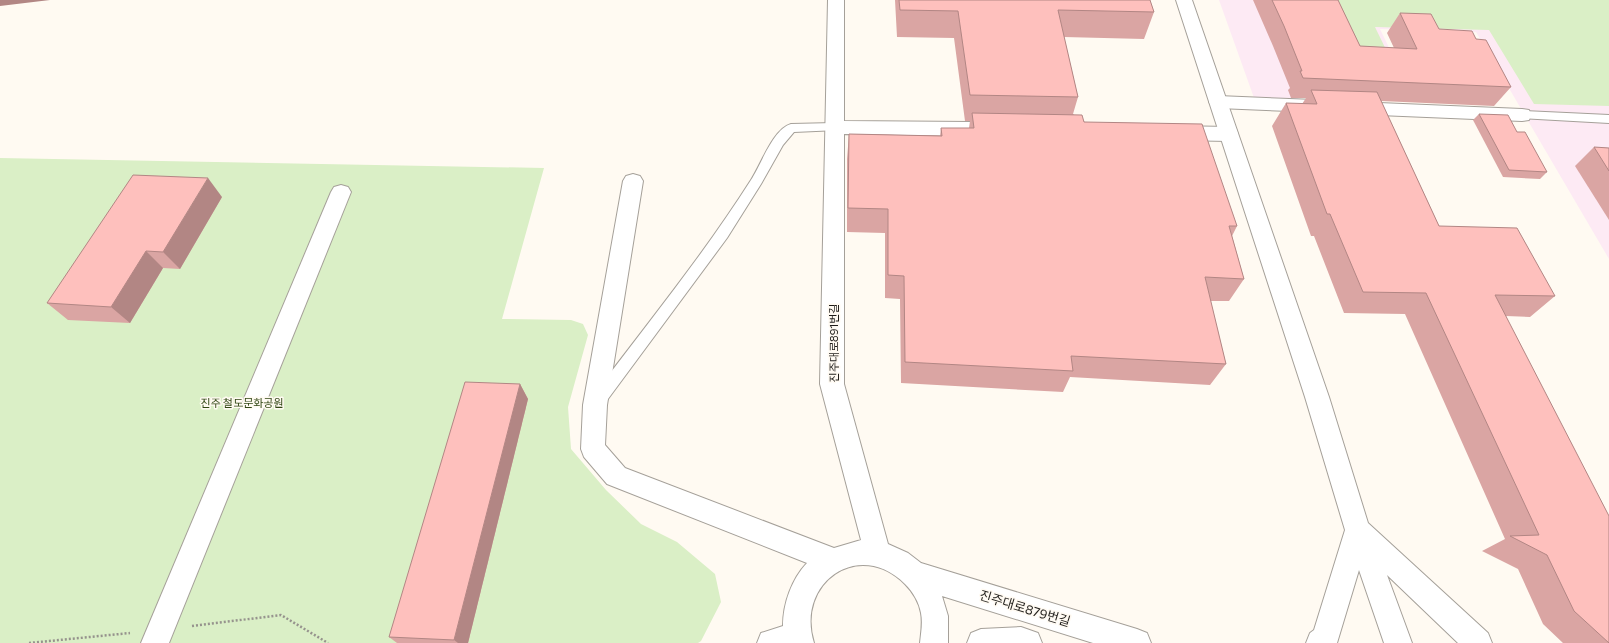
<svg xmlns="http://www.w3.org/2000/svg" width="1609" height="643" viewBox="0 0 1609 643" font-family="Commissioner,'Noto Sans KR',sans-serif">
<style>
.industrial{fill:#fdeaf4}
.green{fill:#daefc6}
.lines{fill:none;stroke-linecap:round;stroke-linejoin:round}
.lane-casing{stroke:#a5a099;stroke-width:2}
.street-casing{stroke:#a5a099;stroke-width:2}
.secondary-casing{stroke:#a5a099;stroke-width:2}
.path{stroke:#96938d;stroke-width:2.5;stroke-dasharray:2 2;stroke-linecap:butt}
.lane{fill:#fff;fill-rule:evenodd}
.street{fill:#fff;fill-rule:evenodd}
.secondary{fill:#fff;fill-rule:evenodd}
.wall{fill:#daa5a3}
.shaded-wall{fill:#b28684}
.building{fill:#fec0bd;stroke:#b28684}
.labels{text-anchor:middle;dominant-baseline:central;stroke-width:3;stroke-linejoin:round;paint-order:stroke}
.street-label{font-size:11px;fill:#1f1d1a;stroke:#fffaf2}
.park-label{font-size:11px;fill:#304613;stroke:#fffaf2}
.near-street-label{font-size:13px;fill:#1f1d1a;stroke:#fffaf2}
</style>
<rect width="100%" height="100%" fill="#fffaf2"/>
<!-- industrial -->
<polygon class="industrial" points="1219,0 1609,0 1609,259 1476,32 1380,29 1397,64 1284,61 1303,110 1258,109"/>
<!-- green -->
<g class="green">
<polygon points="1320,0 1609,0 1609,106 1534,104 1489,30 1375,27 1392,62 1347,60"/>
<polygon points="0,158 544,168 502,319 571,320 583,324 588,335 568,407 571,449 606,490 641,524 677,542 715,574 721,602 701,641 698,643 0,643"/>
</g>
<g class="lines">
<defs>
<g id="lane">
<polygon points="1522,111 1609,115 1609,123 1518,118 1516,115 1518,112"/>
<path d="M834,123L838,124L840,127L838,130L794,132L783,145L761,184L727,238L605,403L600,405L595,403L593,398L595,393C648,323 704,254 751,180C761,165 773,129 791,124Z"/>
</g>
<g id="street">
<path d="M828,0H844V121L971,122L978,124L980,129L978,134L971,136L844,134V384L888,544L908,553L921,563L1137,629L1147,633L1151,643H1093L942,596L948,616V643H920C921,633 923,623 921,613C919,602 913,592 905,584C859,538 795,583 814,643H757L761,633L783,626C783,603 792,579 807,563L607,484L584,457L581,449L583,405L623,181L626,176L633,174L640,176L643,181L607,405L605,445L625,468L834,548L861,540L820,384Z"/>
<polygon points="1218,96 1315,100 1321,102 1324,106 1321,110 1315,112 1218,108 1212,106 1209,102 1212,98"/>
<polygon points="1355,102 1522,109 1529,110 1531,115 1529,120 1522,121 1355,114 1348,113 1346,108 1348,103"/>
<polygon points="1175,126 1229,127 1236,129 1238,134 1236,139 1229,141 1175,140 1168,138 1166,133 1168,128"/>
<polygon points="341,185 348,187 351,192 169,643 141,643 331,192 334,187"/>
<polygon points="1021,627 1038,633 1042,643 967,643 971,633 981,629"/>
</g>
<polygon id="secondary" points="1176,0 1192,0 1329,397 1368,523 1488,633 1492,643 1458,643 1387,575 1412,643 1384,643 1359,570 1337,643 1306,643 1310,633 1314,630 1345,530 1305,397"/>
</defs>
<!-- lane casing -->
<use href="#lane" class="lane-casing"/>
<!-- street casing -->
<use href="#street" class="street-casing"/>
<!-- secondary casing -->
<use href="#secondary" class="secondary-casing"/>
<!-- path -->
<g class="path">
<polyline points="192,626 281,615 328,643"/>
<polyline points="29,643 130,633"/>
</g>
<!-- lane -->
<use href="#lane" class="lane"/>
<!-- street -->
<use href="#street" class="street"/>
<!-- secondary -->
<use href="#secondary" class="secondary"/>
</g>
<!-- wall -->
<g class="wall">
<polygon points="895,0 1150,0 1154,12 1144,39 1064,37 1078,97 1073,114 1237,226 1232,236 1244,279 1229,301 1210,301 1226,364 1210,385 1070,377 1063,392 901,383 900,299 885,298 885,233 847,232 847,159 849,134 940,136 941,128 969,128 970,121 965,121 954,38 897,37"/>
<polygon points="1253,0 1338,0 1360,46 1394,48 1387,33 1400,13 1439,29 1476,39 1511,87 1494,106 1381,101 1439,226 1555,296 1530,317 1506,316 1609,643 1563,643 1543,624 1518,569 1482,551 1505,539 1405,314 1344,313 1314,236 1311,236 1272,126 1286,103 1302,104 1306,98 1291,98 1288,90 1290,88 1273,46"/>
<polygon points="1479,114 1517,132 1547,172 1540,179 1503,177 1473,120"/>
<polygon points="1594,147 1609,148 1609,220 1575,166"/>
<polygon points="222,197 180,269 163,268 130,323 68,320 47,303"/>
<polygon points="520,384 528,399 468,643 397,643 389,637"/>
</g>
<!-- shaded-wall -->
<g class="shaded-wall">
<polygon points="0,0 50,0 0,6"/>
<polygon points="208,178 222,197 180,269 163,252"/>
<polygon points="146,251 163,268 130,323 111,307"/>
<polygon points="520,384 528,399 468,643 458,643 454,640"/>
</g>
<!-- building -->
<g class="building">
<polygon points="899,0 1150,0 1154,12 1058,10 1078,97 970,95 958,11 900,10"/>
<polygon points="1272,0 1338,0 1360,46 1417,49 1400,13 1431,14 1439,29 1472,31 1476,39 1486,40 1511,87 1303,78 1300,71 1302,71 1284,26"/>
<polygon points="1311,90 1377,92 1439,226 1517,228 1555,296 1495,295 1609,516 1609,643 1574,611 1547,555 1510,536 1539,535 1426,293 1363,292 1330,214 1327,214 1286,103 1317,104"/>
<polygon points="972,113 1082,115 1084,122 1202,124 1237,226 1229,226 1244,279 1205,277 1226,364 1071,356 1073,371 905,362 904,276 888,275 888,209 848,208 849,134 942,136 941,128 974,128"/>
<polygon points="1479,114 1508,115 1517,132 1525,132 1547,172 1509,170"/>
<polygon points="1594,147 1609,148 1609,171"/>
<polygon points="133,175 208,178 163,252 146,251 111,307 47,303"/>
<polygon points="465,382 520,384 454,640 389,637"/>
</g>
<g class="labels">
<!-- street labels -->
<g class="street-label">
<text transform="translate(833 343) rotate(-90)">진주대로891번길</text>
</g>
<!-- park labels -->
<g class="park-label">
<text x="242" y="402">진주 철도문화공원</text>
</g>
<!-- near-street labels -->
<g class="near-street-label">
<text transform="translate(1025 608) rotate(17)">진주대로879번길</text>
</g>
</g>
</svg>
